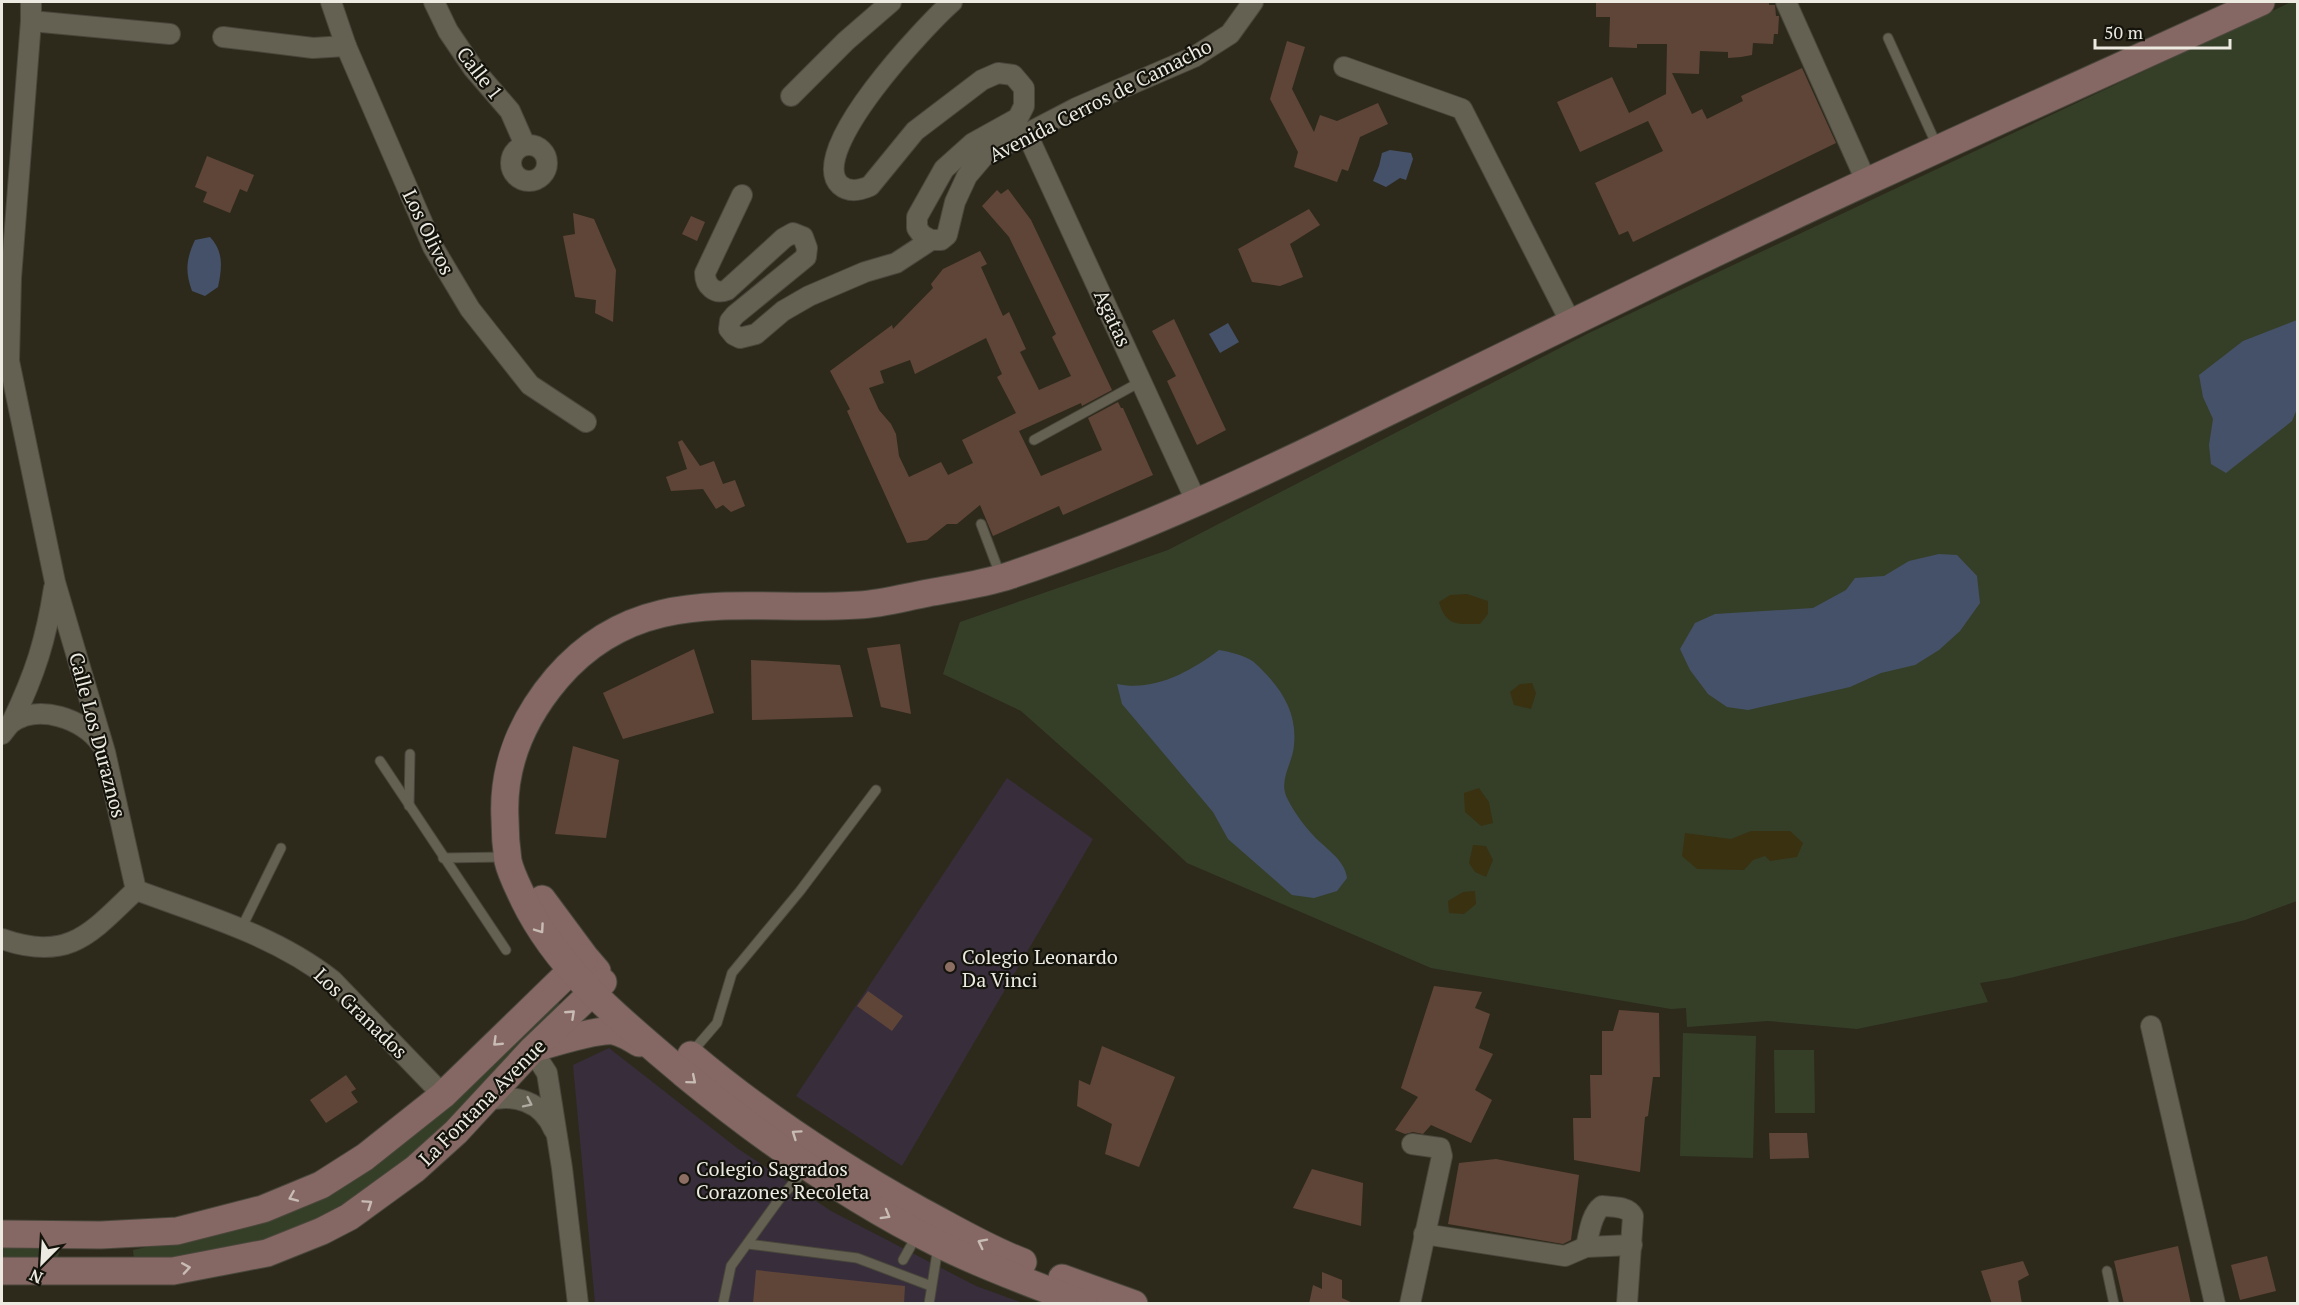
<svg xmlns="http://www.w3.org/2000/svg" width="2299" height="1305" viewBox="0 0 2299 1305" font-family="'PT Serif',serif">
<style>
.education{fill:#382d3b}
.green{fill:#353f28}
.sand{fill:#393110}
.water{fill:#455169}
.building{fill:#5f4538;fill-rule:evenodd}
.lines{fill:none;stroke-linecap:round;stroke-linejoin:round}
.lane-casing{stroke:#49473b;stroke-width:11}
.street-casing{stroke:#49473b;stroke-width:22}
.secondary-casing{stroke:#49473b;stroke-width:29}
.lane{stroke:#656152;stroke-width:9}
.street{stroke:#656152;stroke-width:20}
.secondary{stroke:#856763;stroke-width:27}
.oneway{stroke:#c8bcb5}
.oneway2{stroke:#afaca1}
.education-dot{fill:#8d6e63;stroke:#14130c;stroke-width:2}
.labels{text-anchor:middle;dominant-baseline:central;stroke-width:4.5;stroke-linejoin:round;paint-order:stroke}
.street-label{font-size:20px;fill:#eceae1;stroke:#14130c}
.poi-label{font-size:20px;fill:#eceae1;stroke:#14130c;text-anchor:start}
</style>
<rect width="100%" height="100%" fill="#2d2a1c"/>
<!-- education -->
<g class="education">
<polygon points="1007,778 1093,839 902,1166 796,1096"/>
<polygon points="609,1048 737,1148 831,1211 976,1286 1023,1303 595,1303 573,1065"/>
</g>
<!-- green -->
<g class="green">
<polygon points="2291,2 2297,2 2297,901 2245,920 2010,978 1980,983 1988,1002 1857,1029 1768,1021 1687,1027 1686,1008 1671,1009 1431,968 1187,863 1101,782 1021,711 943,674 960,622 1168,550 1589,333"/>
<polygon points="552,998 564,1007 462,1115 380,1182 306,1226 241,1254 193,1260 134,1259 133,1250 279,1217 332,1187"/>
<polygon points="1683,1033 1756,1036 1753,1158 1680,1156"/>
<polygon points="1774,1050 1814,1050 1815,1113 1775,1113"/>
<polygon points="2,1244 62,1244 55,1266 2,1266"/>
</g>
<!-- sand -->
<g class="sand">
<path d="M1467,594L1488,601V614L1480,624C1458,624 1446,627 1439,602L1450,595Z"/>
<polygon points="1532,683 1536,693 1531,709 1514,705 1510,692 1520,684"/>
<polygon points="1479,788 1489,802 1493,823 1481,826 1465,812 1464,793"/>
<polygon points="1751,831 1790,831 1803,843 1797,857 1770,861 1765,856 1753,860 1744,870 1697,869 1682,856 1685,833 1731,839"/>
<polygon points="1473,845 1486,846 1493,860 1486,877 1475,872 1469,863"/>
<polygon points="1475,891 1476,904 1464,914 1449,913 1448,901 1463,892"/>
</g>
<!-- water -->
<g class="water">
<polygon points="1390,150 1411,153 1413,159 1406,180 1400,178 1386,187 1373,181 1379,166 1382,153"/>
<path d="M210,237C224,252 222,268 218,287L205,296L192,291C185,272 186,259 195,240Z"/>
<polygon points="2297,320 2297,409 2292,421 2226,473 2211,464 2209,445 2213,419 2203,397 2199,375 2243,341"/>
<polygon points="1228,323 1239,342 1220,353 1209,334"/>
<polygon points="1939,554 1957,555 1977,576 1980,603 1960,631 1939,650 1915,665 1881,673 1850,687 1748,710 1727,707 1708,694 1690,670 1680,649 1695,623 1715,614 1813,608 1846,590 1855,578 1884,576 1909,561"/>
<path d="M1219,650C1230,652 1239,654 1249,659C1255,662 1259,667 1263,671C1284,692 1297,715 1294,745C1293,763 1278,780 1287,798C1293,810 1302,823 1311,833C1323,847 1345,859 1347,878L1337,891L1314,898L1292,895L1228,839L1213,812L1122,704L1117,684C1153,692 1190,672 1219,650Z"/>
</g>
<!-- building -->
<g class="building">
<polygon points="1596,2 1769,2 1769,5 1775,5 1776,16 1779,16 1778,34 1774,34 1773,44 1753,43 1752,55 1741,57 1728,58 1728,52 1700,51 1699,74 1672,73 1692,114 1702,109 1707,119 1743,101 1741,96 1802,68 1836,143 1633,242 1628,231 1619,235 1595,183 1663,151 1648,121 1580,152 1557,102 1612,77 1629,113 1666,94 1667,44 1637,44 1637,48 1609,47 1610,17 1596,17"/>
<polygon points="1287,41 1305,47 1292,89 1314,132 1320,115 1337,121 1378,103 1388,124 1360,137 1348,171 1342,169 1337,182 1294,167 1298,152 1270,99"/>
<polygon points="207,156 254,175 247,192 240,189 230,213 203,202 207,192 195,187"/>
<path d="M1008,189L1031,220L1112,390L1082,406L1081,403L1019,431L1041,476L1102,450L1088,418L1118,402L1121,408H1123L1153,475L1063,515L1059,506L993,536L980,505L957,524H947L927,540L907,543L847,411L850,409L830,371L892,325L893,329L933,288L931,284L943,269L980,251L987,264L981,267L1003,316L1009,312L1026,349L1020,352L1039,390L1071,376L1052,337L1056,334L1009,237L982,206L997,190L1001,194ZM986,338L1002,374L997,377L1016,413L962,440L973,463L948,475L941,462L909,477L899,456L896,434L891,424L879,410L869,388L884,383L880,371L910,360L915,374Z"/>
<polygon points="1309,209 1320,225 1290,244 1303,277 1280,286 1252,282 1238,249"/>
<polygon points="573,213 594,219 616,270 613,322 595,313 596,300 575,297 563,236 575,234"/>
<polygon points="691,216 705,222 697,241 682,234"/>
<polygon points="1174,319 1226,430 1197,445 1167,381 1176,376 1152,331"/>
<polygon points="682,440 700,466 714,461 723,484 735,480 745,506 731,512 723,505 716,509 703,489 671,491 666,477 687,469 678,442"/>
<polygon points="900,644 911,714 881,707 867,648"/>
<polygon points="694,649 714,713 623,739 603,693"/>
<polygon points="751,660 840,665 853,717 752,720"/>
<polygon points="573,746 619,760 606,838 555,834"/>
<polygon points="1434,986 1482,992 1475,1008 1490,1014 1479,1048 1493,1054 1475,1090 1492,1100 1471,1143 1431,1125 1423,1134 1413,1132 1405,1134 1395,1130 1418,1097 1401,1088"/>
<polygon points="868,991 903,1016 892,1031 857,1006"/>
<polygon points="1619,1010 1659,1013 1660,1077 1653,1077 1648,1116 1645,1117 1640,1172 1574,1160 1573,1118 1591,1118 1590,1075 1602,1075 1602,1031 1613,1031"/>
<polygon points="1102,1046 1175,1077 1139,1167 1105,1154 1112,1124 1077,1106 1079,1080 1090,1085"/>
<polygon points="346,1075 356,1089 351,1092 358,1102 326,1123 310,1100"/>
<polygon points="1769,1133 1807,1133 1809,1158 1770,1159"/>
<polygon points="1496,1159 1579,1175 1571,1240 1563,1244 1448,1224 1459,1163"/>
<polygon points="1312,1169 1363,1183 1361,1226 1293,1208"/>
<polygon points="2178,1246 2191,1304 2124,1304 2114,1261"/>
<polygon points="2267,1256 2276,1291 2240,1300 2231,1265"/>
<polygon points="2023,1261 2029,1275 2018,1281 2022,1304 1992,1304 1981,1271"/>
<polygon points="756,1270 905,1286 904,1304 753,1304"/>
<polygon points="1322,1272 1342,1280 1342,1298 1355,1304 1309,1304 1313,1285 1322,1289"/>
</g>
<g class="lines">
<defs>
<g id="lane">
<polyline points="1888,38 1938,148"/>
<polyline points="1034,440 1142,381"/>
<polyline points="981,524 1001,577"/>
<polyline points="380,761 506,950"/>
<polyline points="409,806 410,754"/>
<polyline points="443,858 504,857"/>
<polyline points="241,929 281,848"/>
<polyline points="692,1052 717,1023 732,973 800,891 876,790"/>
<polyline points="748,1244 857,1258 931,1286"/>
<polyline points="903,1260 917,1235"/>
<polyline points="2107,1271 2114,1304"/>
<polyline points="723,1304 731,1266 778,1201 806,1168"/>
<polyline points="929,1304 938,1247"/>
</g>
<g id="street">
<polyline points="31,2 31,21 11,278 9,361 55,582 105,752 136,890"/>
<polyline points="331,2 346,46 433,247 470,309 530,385 586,422"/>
<polyline points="434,2 448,31 473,68 510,111 525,145"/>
<path d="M952,2C927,24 805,152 840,185C849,193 861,190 870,186L915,131L982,80L998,73L1013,75L1024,88V106L1018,118L973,143L944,169L917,217V228L922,235L931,240H941L947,235L955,202L967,176L984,156L1076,108L1194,57L1230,34L1253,2"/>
<polyline points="1786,2 1867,183"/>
<polyline points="31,21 170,34"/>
<polyline points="223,37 313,48 346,46"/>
<polyline points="1344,67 1462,109 1571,323"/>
<polyline points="791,96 846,41 891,2"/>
<polyline points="1027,134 1197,503"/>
<circle cx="529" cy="163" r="18"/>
<path d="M742,195L705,273C705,286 715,295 727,290L784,238L793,233L803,237L807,248L806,257L735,315L730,321L729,329L734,335L740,338L756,334L783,311L809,296L865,272L896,263L931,240"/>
<path d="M12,722C35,674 46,640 54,588"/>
<path d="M2,734C5,730 8,726 11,723C38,703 84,719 101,744"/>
<path d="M136,890C203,915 275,935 332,980L443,1095"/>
<path d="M2,939C69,962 90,934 136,890"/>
<polyline points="2151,1026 2215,1304"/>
<polyline points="532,1050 547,1073 562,1168 578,1304"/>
<path d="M485,1101C514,1093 542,1101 554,1130"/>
<polyline points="1424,1234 1565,1256 1586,1247 1632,1245"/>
<path d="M1586,1247C1589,1234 1591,1214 1602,1206C1613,1207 1628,1206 1633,1216L1627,1304"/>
<polyline points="1410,1304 1442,1156 1440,1148 1412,1144"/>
</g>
<g id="secondary">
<polyline points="542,899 585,957 597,971"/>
<path d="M536,1048C553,1043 597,1029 614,1031C623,1033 631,1038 639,1043"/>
<path d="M691,1055C762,1115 840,1166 921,1211C955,1229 988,1249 1023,1262"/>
<polyline points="2,1234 101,1235 177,1231 263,1209 321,1185 365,1157 443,1095 584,958"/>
<polyline points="2,1271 173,1271 267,1253 322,1231 349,1217 415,1169 456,1132 532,1050 603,982"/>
<polyline points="1062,1278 1134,1304"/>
<path d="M1084,1304C1036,1285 987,1268 941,1245C848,1199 763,1139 684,1074C624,1023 559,972 524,900C518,887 511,874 508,861C506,847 505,832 505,819C502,766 523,718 557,678C641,580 748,613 859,605C882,604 906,597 928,593C955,588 984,584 1011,575C1139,532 1262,474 1384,414C1468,373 1553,332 1637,291C1843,190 2053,97 2261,2"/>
</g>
</defs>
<!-- lane casing -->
<use href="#lane" class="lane-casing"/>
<!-- street casing -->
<use href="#street" class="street-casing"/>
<!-- secondary casing -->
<use href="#secondary" class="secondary-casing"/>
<!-- lane -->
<use href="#lane" class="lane"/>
<!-- street -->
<use href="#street" class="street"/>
<!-- secondary -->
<use href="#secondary" class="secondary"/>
</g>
<!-- one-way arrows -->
<defs><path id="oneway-chevron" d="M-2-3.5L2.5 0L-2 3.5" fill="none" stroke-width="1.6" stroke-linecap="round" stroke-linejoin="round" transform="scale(1.5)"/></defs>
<g class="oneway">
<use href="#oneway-chevron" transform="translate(540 929) rotate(55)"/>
<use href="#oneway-chevron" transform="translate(571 1014) rotate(-43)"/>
<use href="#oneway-chevron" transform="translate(497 1042) rotate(136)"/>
<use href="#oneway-chevron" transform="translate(692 1080) rotate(40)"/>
<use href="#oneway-chevron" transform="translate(796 1134) rotate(-145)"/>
<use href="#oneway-chevron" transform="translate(293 1197) rotate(157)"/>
<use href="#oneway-chevron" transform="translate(368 1204) rotate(-34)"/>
<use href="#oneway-chevron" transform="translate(886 1215) rotate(30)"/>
<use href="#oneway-chevron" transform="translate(982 1243) rotate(-153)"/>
<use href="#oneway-chevron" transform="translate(186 1268) rotate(-9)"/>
</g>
<use class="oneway2" href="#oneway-chevron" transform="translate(528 1103) rotate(26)"/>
<!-- markers -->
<g class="education-dot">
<circle cx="950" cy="967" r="6"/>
<circle cx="684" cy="1179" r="6"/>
</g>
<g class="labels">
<!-- street labels -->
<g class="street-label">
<text transform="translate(480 73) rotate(52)">Calle 1</text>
<text transform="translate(1100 100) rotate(-27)">Avenida Cerros de Camacho</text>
<text transform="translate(429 232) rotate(64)">Los Olivos</text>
<text transform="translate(1113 318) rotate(65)">Agatas</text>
<text transform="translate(98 735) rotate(75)">Calle Los Duraznos</text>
<text transform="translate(361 1013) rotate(44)">Los Granados</text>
<text transform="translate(482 1102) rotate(-45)">La Fontana Avenue</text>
</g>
<!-- poi labels -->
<g class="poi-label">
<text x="962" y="956">Colegio Leonardo<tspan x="962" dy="23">Da Vinci</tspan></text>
<text x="696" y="1168">Colegio Sagrados<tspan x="696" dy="23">Corazones Recoleta</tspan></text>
</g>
</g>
<!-- border -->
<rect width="2299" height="1305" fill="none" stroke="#eceae1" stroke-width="6"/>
<!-- north arrow -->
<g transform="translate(42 1263) rotate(204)" stroke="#14130c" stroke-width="4.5" paint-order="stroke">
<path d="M0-4.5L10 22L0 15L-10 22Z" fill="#eceae1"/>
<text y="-9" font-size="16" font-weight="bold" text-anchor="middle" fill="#eceae1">N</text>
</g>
<!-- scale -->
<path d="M2095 39v9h135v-9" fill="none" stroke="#eceae1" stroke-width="3"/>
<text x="2104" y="39" font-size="18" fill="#eceae1" stroke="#14130c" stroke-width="4.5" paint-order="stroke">50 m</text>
</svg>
